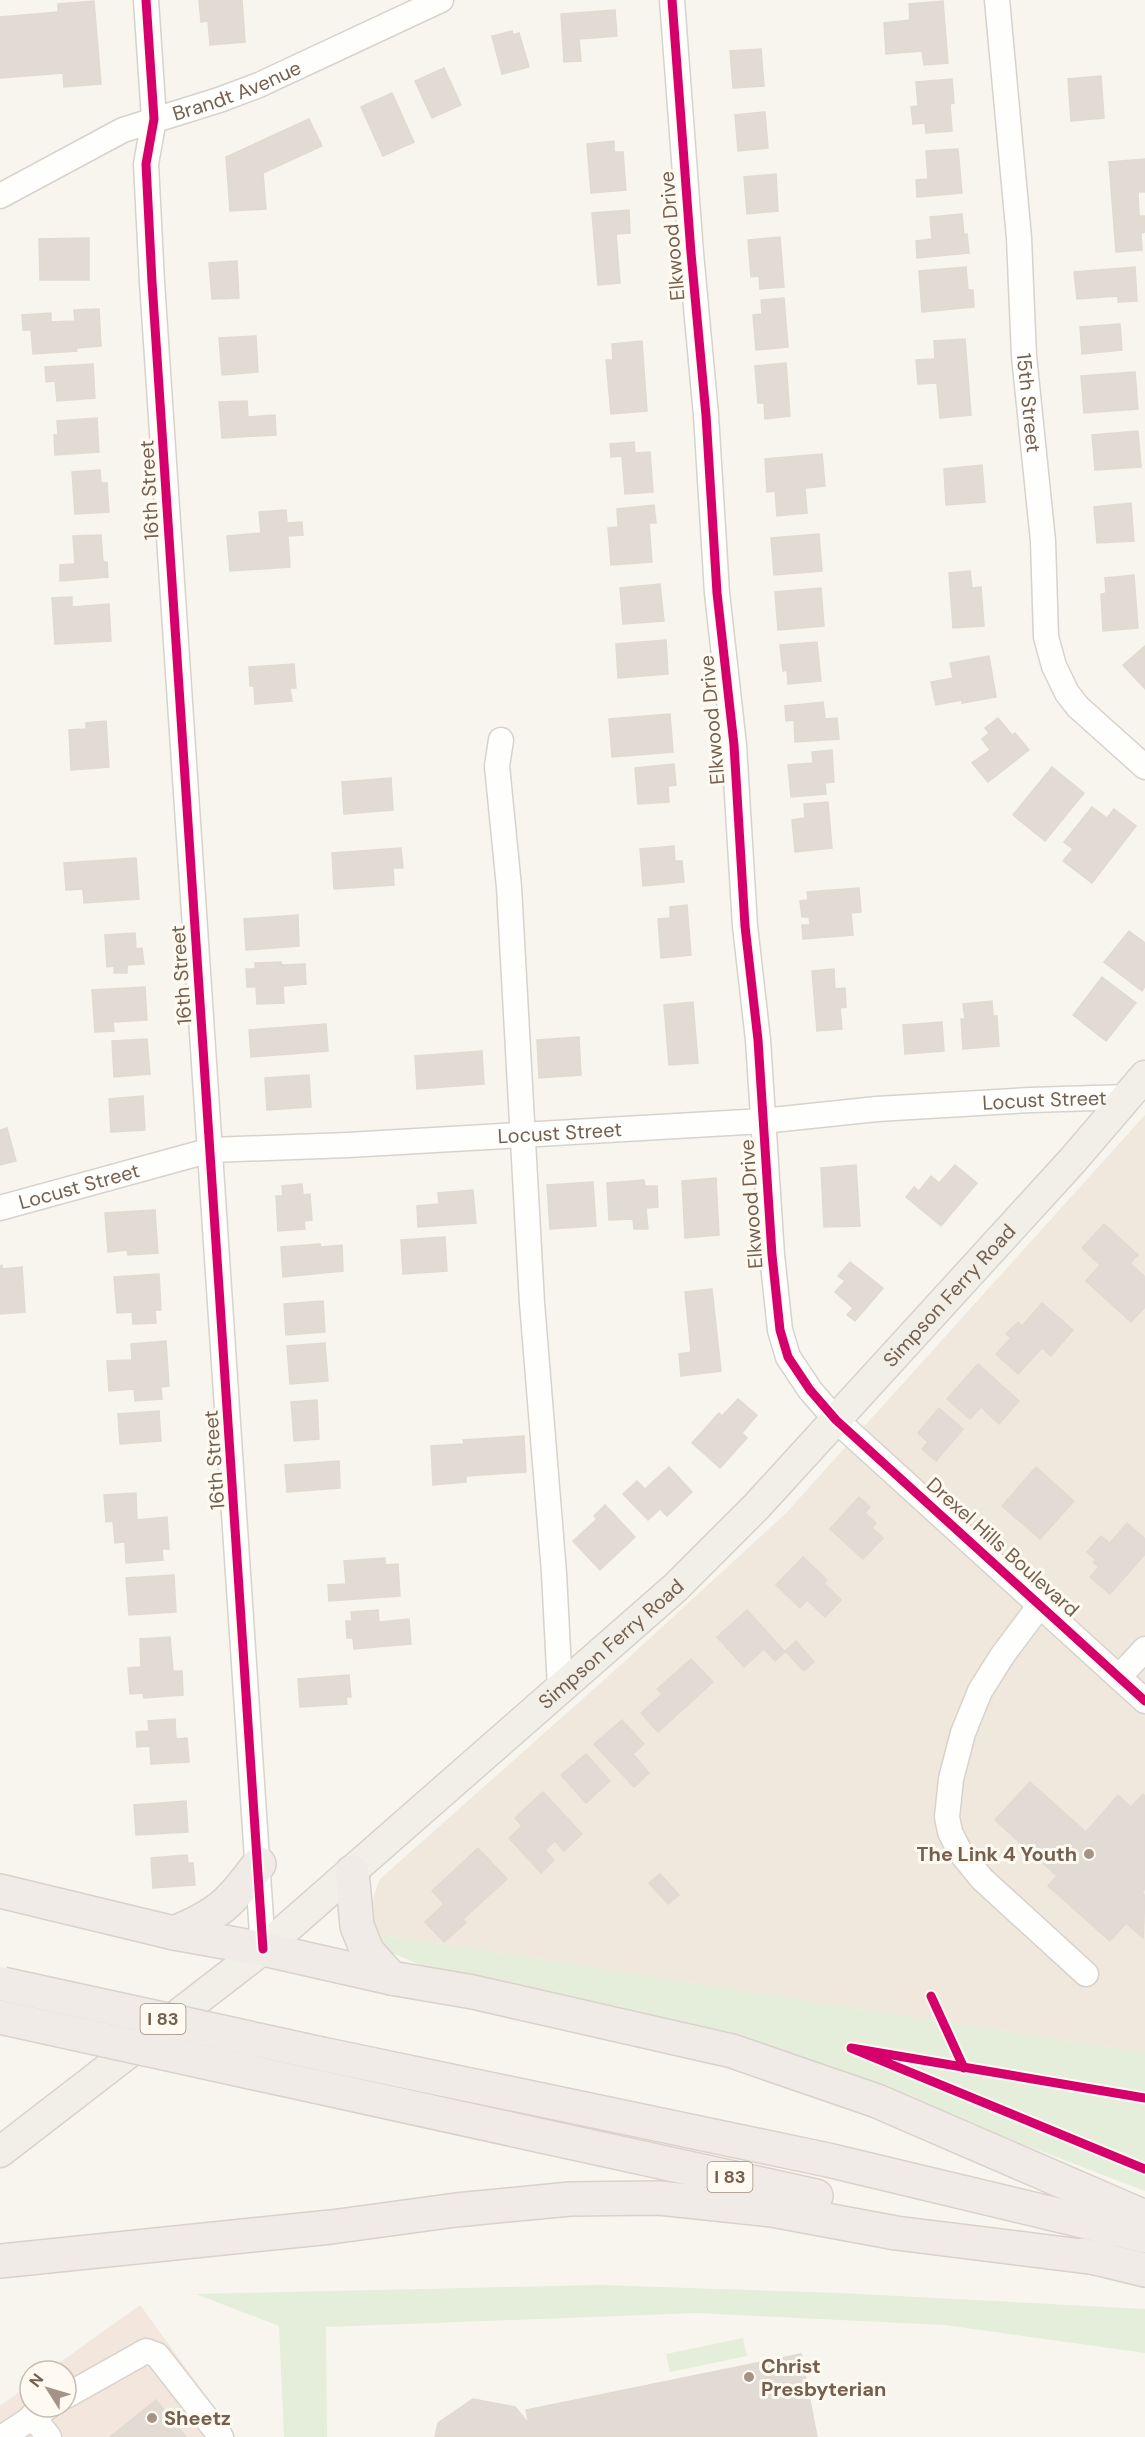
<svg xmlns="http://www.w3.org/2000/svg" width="1145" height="2437" viewBox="0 0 1145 2437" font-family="'DM Sans',sans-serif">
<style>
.residential{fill:#f0e8dd}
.commercial{fill:#f2e6dd}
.green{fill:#e4eeda}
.building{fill:#e2dbd3;stroke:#e1dad1;stroke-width:1.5}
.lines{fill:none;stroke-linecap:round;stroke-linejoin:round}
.minor-casing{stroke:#d7d2cc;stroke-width:27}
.major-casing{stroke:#d9d2cb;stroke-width:33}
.highway-casing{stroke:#d9d2cb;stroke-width:36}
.minor{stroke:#fefefc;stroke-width:24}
.major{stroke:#f2efe8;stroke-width:30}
.highway{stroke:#f0ebe6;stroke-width:33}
.highway-bridge-casing{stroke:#d9d2cb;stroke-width:36;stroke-linecap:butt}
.highway-bridge{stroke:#f0ebe6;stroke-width:33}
.cycleway-casing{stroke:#fefaf1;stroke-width:13}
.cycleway{stroke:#d6006c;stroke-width:9}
.poi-dot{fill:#a39487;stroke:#fefaf1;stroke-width:2}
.labels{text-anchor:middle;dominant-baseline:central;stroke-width:6;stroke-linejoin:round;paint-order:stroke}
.shield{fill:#fefaf1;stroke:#9e8e80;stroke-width:1.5}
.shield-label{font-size:18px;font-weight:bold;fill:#75604f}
.street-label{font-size:20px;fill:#75604f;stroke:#fefaf1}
.poi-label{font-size:20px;font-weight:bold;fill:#75604f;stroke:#fefaf1;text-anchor:start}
</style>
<rect width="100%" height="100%" fill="#f8f5ee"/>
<!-- residential -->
<polygon class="residential" points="1145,1115 1145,2053 371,1933 368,1911 380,1879 624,1662 786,1513"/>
<!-- commercial -->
<polygon class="commercial" points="140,2305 236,2437 0,2437 0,2406 30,2384 30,2407 66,2407 66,2371 48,2371"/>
<!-- green -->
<g class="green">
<polygon points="371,1933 1145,2053 1145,2191 745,2038 435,1971 392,1953"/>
<polygon points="600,2285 839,2293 1145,2309 1145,2353 945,2325 697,2313 326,2327 327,2437 284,2437 279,2326 196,2294"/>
<polygon points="743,2338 747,2356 670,2372 666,2354"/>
</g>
<!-- building -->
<g class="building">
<polygon points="199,0 242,0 245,42 210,45 208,21 201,22"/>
<polygon points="94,1 101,84 64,87 63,73 0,78 0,17 58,12 58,4"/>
<polygon points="943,1 948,63 924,65 922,51 886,54 884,23 910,20 909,4"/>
<polygon points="615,10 617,36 579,39 581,61 564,62 561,14"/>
<polygon points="512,31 513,35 519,33 529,67 502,74 492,36"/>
<polygon points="761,49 764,86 733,88 730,51"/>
<polygon points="444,68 461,105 432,118 415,81"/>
<polygon points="1101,76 1104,118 1071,121 1068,79"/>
<polygon points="952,79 954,103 950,104 952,131 926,133 925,123 913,124 911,107 918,106 916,82"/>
<polygon points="392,93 414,142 383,156 361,107"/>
<polygon points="765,112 768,148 738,151 735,115"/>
<polygon points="309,119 322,146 263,173 266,209 230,211 226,157"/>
<polygon points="614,141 614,152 623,152 626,190 591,193 587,144"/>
<polygon points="958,149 962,193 917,197 916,180 928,179 926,151"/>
<polygon points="1145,159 1145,192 1138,192 1139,216 1145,216 1145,232 1141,233 1142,250 1116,252 1109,162"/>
<polygon points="776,174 778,211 747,214 744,177"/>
<polygon points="629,210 630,233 616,234 620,283 598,285 592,213"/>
<polygon points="962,214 964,235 967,234 969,253 917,258 916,241 932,239 930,217"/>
<polygon points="780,237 784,287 760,289 759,276 751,277 748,240"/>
<polygon points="89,238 89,280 40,280 39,239"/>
<polygon points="237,261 239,298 212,299 209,263"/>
<polygon points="966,267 968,290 973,290 974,307 922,312 919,271"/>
<polygon points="1135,267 1137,301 1118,302 1118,296 1077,299 1074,272"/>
<polygon points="784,298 788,347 756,350 753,315 762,314 761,300"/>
<polygon points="99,309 101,346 76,348 77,351 33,354 31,330 23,330 22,315 51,313 51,322 75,321 74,310"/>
<polygon points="1120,324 1122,350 1082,354 1080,327"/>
<polygon points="256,336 258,372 222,375 219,338"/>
<polygon points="965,339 971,415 940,418 937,383 918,384 916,360 935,359 934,341"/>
<polygon points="642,341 647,411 611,414 606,360 613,360 612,344"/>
<polygon points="786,363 790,416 765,419 764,403 758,403 755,366"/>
<polygon points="93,364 95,398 57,401 55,381 46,382 45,367"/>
<polygon points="1135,372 1138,409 1084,413 1081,376"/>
<polygon points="247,401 248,417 275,415 276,435 222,438 219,402"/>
<polygon points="97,418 99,452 55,455 54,435 58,435 57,421"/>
<polygon points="1138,431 1141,467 1095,470 1092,435"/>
<polygon points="634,442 635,453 650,452 653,492 625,494 622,456 611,457 610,444"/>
<polygon points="822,454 825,486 805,488 807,513 777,516 775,491 767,492 765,459"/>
<polygon points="982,465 985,502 946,505 944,469"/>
<polygon points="100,470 101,483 107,483 109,512 75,514 72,472"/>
<polygon points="1131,503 1134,541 1097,543 1094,507"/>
<polygon points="654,505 656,523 649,523 652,562 611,565 608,528 618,527 617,509"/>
<polygon points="286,510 287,523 302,522 303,535 288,536 290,567 230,571 227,536 261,533 259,512"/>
<polygon points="819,534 822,571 774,575 771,538"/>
<polygon points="101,535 103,562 107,562 108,577 60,581 60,565 75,564 73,536"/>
<polygon points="970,571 972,588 981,587 984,626 953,628 949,573"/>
<polygon points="1134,575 1138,628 1103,631 1101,594 1106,593 1105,578"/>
<polygon points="660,584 664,621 623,624 620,588"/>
<polygon points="821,588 824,626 778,630 775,592"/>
<polygon points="72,597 72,607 109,604 111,641 55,644 52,598"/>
<polygon points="666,640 668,674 618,678 616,644"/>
<polygon points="817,642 821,681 788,684 787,670 783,671 780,645"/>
<polygon points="1145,646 1145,689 1123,665"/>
<polygon points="989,656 996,697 962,703 962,700 936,705 931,682 953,678 950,663"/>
<polygon points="294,664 296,688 290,688 292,701 255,704 254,686 250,686 249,667"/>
<polygon points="823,702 825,719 837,718 839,739 795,742 794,720 786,721 785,706"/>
<polygon points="670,714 673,752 612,757 609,719"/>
<polygon points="998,718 1012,735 1015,733 1029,750 988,782 972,763 990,750 982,739 989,733 985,728"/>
<polygon points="106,721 109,767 71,770 69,730 86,729 86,723"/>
<polygon points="832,750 834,782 825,783 826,794 791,797 788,765 813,763 812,752"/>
<polygon points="674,764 676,785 668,786 669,802 638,804 635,768"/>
<polygon points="1052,767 1084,793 1045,841 1013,815"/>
<polygon points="391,778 393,810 344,814 342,782"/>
<polygon points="828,802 832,848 795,852 792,820 805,818 804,804"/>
<polygon points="1092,807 1107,818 1114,809 1136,826 1092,883 1063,861 1073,849 1064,842"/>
<polygon points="674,846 675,861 682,861 684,882 643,886 640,849"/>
<polygon points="401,848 403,868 393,868 394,885 334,889 332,853"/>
<polygon points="136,858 139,899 84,903 83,889 66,890 64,863"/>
<polygon points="859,888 861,912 851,913 853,935 803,939 802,925 810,925 809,917 802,917 800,901 808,900 807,892"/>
<polygon points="687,905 691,955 661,958 658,919 670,918 670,907"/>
<polygon points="298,915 299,946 246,950 244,919"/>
<polygon points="1129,931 1145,943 1145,986 1142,991 1104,962"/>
<polygon points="135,933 136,949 142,948 144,964 127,965 127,973 114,973 114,966 107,967 105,935"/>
<polygon points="281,962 282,965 305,964 306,984 283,986 284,1003 257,1004 256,987 247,987 246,969 255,969 255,963"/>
<polygon points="834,969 835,989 845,988 846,1007 840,1008 842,1029 817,1031 812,971"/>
<polygon points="1102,977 1136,1003 1106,1041 1073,1015"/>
<polygon points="145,987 147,1020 113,1022 114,1031 95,1032 92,990"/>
<polygon points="992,1001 993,1016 997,1016 999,1046 963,1049 961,1019 965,1019 963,1004"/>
<polygon points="693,1002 698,1063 669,1065 664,1005"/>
<polygon points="942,1022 944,1051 905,1054 903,1025"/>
<polygon points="326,1024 328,1051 251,1057 249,1030"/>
<polygon points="579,1037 581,1075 539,1078 537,1040"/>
<polygon points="147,1039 150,1074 114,1077 112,1041"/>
<polygon points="482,1051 484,1084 417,1089 415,1056"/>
<polygon points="309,1075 311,1107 267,1110 265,1078"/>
<polygon points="143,1096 145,1130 111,1132 109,1099"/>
<polygon points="7,1128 16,1161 0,1165 0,1130"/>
<polygon points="856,1165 860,1226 824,1227 821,1168"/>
<polygon points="955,1165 977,1183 941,1226 906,1197 914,1187 919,1191 931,1176 939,1183"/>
<polygon points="716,1178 719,1235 685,1238 682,1181"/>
<polygon points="644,1180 645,1186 657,1186 658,1207 646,1208 648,1229 634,1229 633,1219 609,1220 607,1183"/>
<polygon points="593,1182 596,1226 550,1229 547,1185"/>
<polygon points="302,1184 303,1195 310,1194 312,1220 304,1221 305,1229 278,1231 276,1196 283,1196 282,1186"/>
<polygon points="473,1190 476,1223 418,1227 417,1206 439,1204 438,1193"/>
<polygon points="155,1210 158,1253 128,1255 127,1250 108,1252 105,1213"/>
<polygon points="1104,1224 1138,1255 1130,1263 1145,1277 1145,1307 1131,1322 1086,1281 1100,1265 1082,1248"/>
<polygon points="445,1237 447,1271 403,1274 401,1240"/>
<polygon points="320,1244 321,1247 342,1245 343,1271 283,1277 281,1247"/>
<polygon points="850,1262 883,1288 855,1321 847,1315 853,1308 835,1292 845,1281 838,1276"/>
<polygon points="2,1265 2,1269 22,1267 25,1312 0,1314 0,1266"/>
<polygon points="159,1274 161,1310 155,1310 156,1323 133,1324 132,1312 117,1313 114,1277"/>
<polygon points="712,1289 721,1371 681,1376 679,1354 691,1352 685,1292"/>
<polygon points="323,1301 325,1332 286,1335 284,1304"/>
<polygon points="1042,1303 1073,1330 1051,1356 1042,1348 1018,1374 996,1354 1011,1338 1006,1334 1018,1322 1022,1326"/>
<polygon points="166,1341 169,1386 161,1387 162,1399 135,1401 134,1389 109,1391 107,1361 132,1360 131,1344"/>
<polygon points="325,1343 328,1381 290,1384 287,1346"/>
<polygon points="978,1364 1019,1401 999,1424 981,1407 970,1419 947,1399"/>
<polygon points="738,1399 757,1415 742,1433 747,1438 720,1468 692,1443 719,1413 722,1416"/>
<polygon points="317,1400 319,1439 294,1441 291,1402"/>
<polygon points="939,1408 963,1429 936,1461 922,1449 928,1442 918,1433"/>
<polygon points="159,1411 161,1441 120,1444 118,1414"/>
<polygon points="524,1436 526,1472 466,1476 466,1482 433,1485 431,1446 464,1444 463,1440"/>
<polygon points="339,1461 340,1488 287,1492 285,1465"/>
<polygon points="669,1467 692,1492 667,1516 660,1509 648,1520 623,1494 637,1481 645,1489"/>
<polygon points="1036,1467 1074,1501 1040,1539 1002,1506"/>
<polygon points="136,1493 137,1520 167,1517 169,1549 162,1549 163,1560 126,1563 125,1542 115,1543 113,1521 106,1522 104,1495"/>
<polygon points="859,1497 870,1507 865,1513 876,1523 872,1528 883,1538 863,1559 830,1529"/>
<polygon points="605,1505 635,1537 600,1570 573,1541 597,1519 594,1516"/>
<polygon points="1127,1523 1145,1539 1145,1554 1110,1594 1090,1577 1099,1567 1093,1562 1096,1560 1087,1552 1101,1536 1110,1543"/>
<polygon points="803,1557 827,1580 824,1583 841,1600 825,1617 807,1600 800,1608 776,1585"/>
<polygon points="385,1558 385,1565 398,1564 400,1596 329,1601 328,1585 346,1584 344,1561"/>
<polygon points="174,1575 176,1612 129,1615 126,1578"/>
<polygon points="378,1610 379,1622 409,1619 411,1644 354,1649 353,1638 347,1638 346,1621 352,1621 351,1612"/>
<polygon points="747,1610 785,1652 775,1661 764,1649 744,1667 717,1637"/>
<polygon points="170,1637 173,1671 182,1671 183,1695 144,1698 143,1693 130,1694 128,1668 141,1667 140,1639"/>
<polygon points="796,1641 814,1662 804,1671 785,1651"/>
<polygon points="691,1659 713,1682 658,1732 641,1713 662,1694 657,1689"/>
<polygon points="349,1675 351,1697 346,1697 347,1704 300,1707 298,1679"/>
<polygon points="175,1719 176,1739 187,1738 189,1762 151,1764 150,1746 137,1747 136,1732 149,1731 148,1721"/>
<polygon points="622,1720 644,1744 633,1754 649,1773 634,1787 594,1744"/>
<polygon points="586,1754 610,1781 586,1803 561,1775"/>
<polygon points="1030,1782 1086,1832 1118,1795 1131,1807 1143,1794 1145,1796 1145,1889 1142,1892 1145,1896 1143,1938 1126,1923 1110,1941 1048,1886 1057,1876 995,1820"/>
<polygon points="543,1792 582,1834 564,1851 555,1841 545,1850 554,1860 541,1873 509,1838 522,1826 515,1818"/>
<polygon points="186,1801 188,1832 136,1835 134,1805"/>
<polygon points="478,1848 507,1879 463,1919 466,1923 444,1942 425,1922 444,1904 432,1891"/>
<polygon points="187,1855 188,1863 193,1863 195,1885 153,1888 151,1858"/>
<polygon points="660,1874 679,1895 668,1904 649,1883"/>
<polygon points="801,2354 817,2437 435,2437 438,2423 473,2399 515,2407 529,2424 526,2410"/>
<polygon points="156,2400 186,2437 110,2437"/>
</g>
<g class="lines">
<defs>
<g id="minor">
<polyline points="146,0 154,119 146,164 152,282 263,1949"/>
<polyline points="672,0 691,253 706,415 717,593 734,745 745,926 758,1040 772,1255 780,1330 788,1357 810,1390 836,1420 1145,1701"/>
<path id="s1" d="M997,0L1019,238L1024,356L1043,541L1046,637L1054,666L1067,693L1078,707L1145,767"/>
<path id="s2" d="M0,196L123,130L219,100L259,85L441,0"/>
<polyline points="501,740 497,766 509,887 532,1303 554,1573 560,1689"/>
<path id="s3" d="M0,1208L211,1150L348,1145L763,1121L877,1109L1030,1100L1128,1097"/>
<polyline points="1040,1605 1002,1656 980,1691 963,1733 951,1779 947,1817 950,1832 960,1852 982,1879 1086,1974"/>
<polyline points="1119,1677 1145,1649"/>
<polyline points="66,2396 146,2351 157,2355 221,2437"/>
<polyline points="32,2416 49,2437"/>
<polyline points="3,2437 48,2407"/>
</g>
<g id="major">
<path id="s4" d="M0,2152L263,1949L676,1587L756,1507L1073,1160L1145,1076"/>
</g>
<g id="highway">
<polyline points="352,1872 357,1926 367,1951 391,1978"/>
<polyline points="0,1891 174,1933 263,1949 391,1978 473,1992 732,2051 877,2101 1145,2217"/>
<path d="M174,1933C220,1914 230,1903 259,1864"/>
<polyline points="322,2054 828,2160 1145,2236"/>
<polyline points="314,2086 816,2196"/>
<polyline points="1083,2255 1145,2270"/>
<polyline points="0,2261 331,2227 456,2210 570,2199 659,2198 772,2210 896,2233 1105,2259"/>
</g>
</defs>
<!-- minor casing -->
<use href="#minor" class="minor-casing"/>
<!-- major casing -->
<use href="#major" class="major-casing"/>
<!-- highway casing -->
<use href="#highway" class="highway-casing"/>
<!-- minor -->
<use href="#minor" class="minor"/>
<!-- major -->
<use href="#major" class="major"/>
<!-- highway -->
<use href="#highway" class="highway"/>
<defs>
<g id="highway-bridge">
<polyline points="3,1984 322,2054"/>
<polyline points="0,2017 314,2086"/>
</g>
</defs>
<!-- highway-bridge casing -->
<use href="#highway-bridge" class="highway-bridge-casing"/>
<!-- highway-bridge -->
<use href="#highway-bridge" class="highway-bridge"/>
<defs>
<g id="cycleway">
<polyline points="146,0 154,119 146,164 152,282 263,1949"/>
<polyline points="672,0 691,253 706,415 717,593 734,745 745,926 758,1040 772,1255 780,1330 788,1357 810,1390 836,1420 1145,1701"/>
<polyline points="931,1996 964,2068"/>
<polyline points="1145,2098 851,2048 1145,2169"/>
</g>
</defs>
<!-- cycleway casing -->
<use href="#cycleway" class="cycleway-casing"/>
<!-- cycleway -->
<use href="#cycleway" class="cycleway"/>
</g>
<!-- markers -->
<g class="poi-dot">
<circle cx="1089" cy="1854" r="6"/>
<circle cx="749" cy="2377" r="6"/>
<circle cx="152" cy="2418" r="6"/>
</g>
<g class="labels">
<!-- shield labels -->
<g class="shield">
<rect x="140.5" y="2004" width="45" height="30" rx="4.5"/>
<rect x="707.5" y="2162" width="45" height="30" rx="4.5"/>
</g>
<g class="shield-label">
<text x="163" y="2019">I 83</text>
<text x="730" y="2177">I 83</text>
</g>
<!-- street labels -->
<g class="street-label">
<text stroke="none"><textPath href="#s2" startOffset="260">Brandt Avenue</textPath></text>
<text transform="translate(672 236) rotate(-95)">Elkwood Drive</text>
<text stroke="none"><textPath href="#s1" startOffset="404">15th Street</textPath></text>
<text transform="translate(149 490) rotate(-93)">16th Street</text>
<text transform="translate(712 720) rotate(-95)">Elkwood Drive</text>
<text transform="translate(181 975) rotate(-94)">16th Street</text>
<text stroke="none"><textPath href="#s3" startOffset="1054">Locust Street</textPath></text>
<text stroke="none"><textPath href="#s3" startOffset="568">Locust Street</textPath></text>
<text stroke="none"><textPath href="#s3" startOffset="82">Locust Street</textPath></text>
<text transform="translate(751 1204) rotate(-94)">Elkwood Drive</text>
<text stroke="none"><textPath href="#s4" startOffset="1281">Simpson Ferry Road</textPath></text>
<text transform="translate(214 1460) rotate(-94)">16th Street</text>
<text transform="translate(1003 1547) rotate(42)">Drexel Hills Boulevard</text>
<text stroke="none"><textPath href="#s4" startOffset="795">Simpson Ferry Road</textPath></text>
</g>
<!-- poi labels -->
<g class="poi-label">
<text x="1077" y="1854" text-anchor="end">The Link 4 Youth</text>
<text x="761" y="2366">Christ<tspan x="761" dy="23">Presbyterian</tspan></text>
<text x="164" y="2418">Sheetz</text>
</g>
</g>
<!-- north arrow -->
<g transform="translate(48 2389) rotate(307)"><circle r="28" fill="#fefaf1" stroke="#c7bcb0" stroke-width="1.5"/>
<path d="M0-4.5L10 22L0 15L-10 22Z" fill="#a39487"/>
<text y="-9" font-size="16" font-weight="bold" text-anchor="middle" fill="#75604f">N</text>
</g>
</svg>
